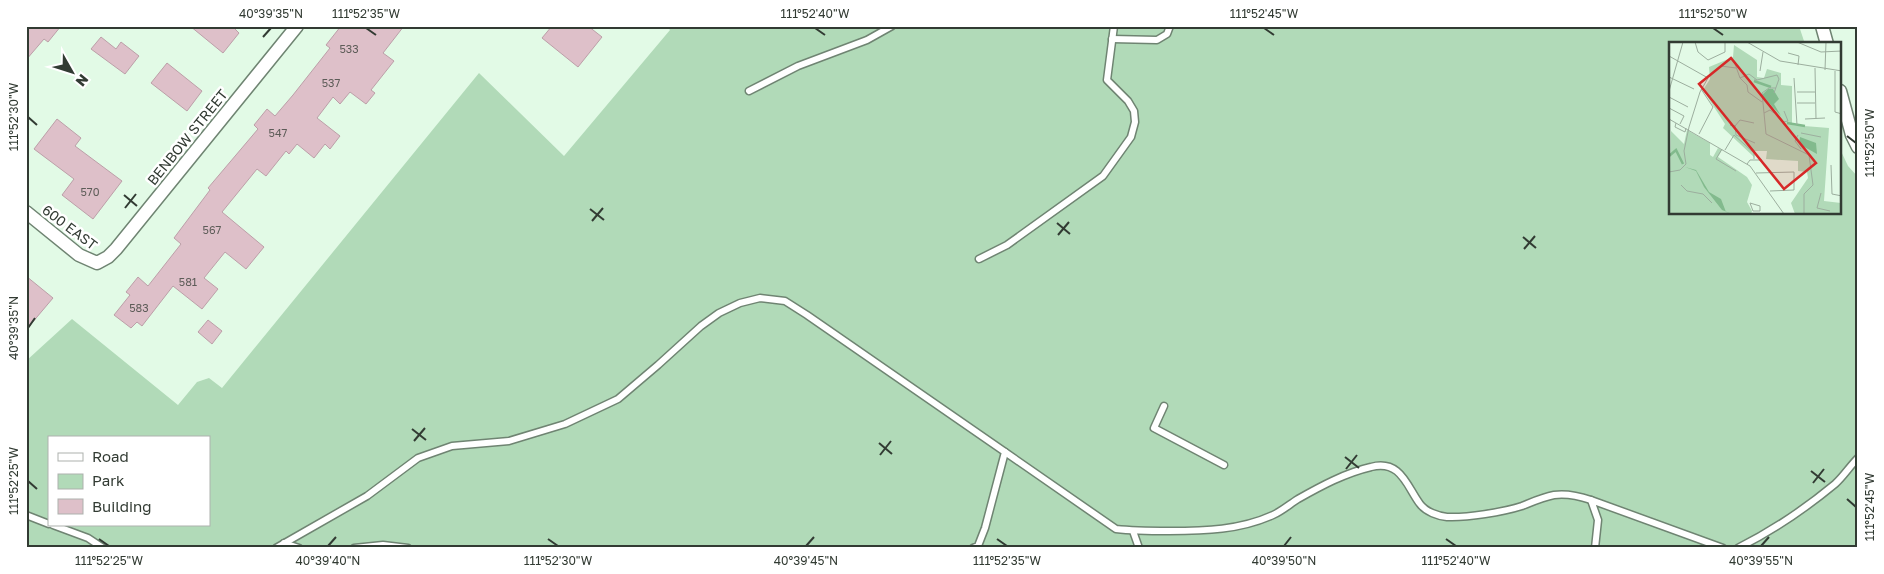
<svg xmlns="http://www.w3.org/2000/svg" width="1884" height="574" viewBox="0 0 1884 574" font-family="'Golos Text',sans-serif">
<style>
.green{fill:#b1dab8;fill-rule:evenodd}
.building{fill:#dec0c9;stroke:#bc9fa8}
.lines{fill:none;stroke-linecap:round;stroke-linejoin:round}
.lane-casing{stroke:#6f8472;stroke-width:9}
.street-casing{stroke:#6f8472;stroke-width:15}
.lane{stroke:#fff;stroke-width:6}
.street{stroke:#fff;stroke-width:12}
.ticks{fill:none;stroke:#323b33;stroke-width:2}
.labels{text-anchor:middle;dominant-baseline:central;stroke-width:5;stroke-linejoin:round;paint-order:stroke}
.number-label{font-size:11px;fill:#5d5c58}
.street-label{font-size:14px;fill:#323b33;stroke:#fff}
.inset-river{fill:none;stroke:#82ba8d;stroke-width:2.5}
.inset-road{fill:none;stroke:#9cae9e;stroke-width:1}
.view{fill:#d62828;fill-opacity:0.15;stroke:#d62828;stroke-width:2.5}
.inset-edge{fill:none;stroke:#323b33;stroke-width:2.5}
.neatline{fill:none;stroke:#323b33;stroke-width:2}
.ticks-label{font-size:12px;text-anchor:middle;fill:#323b33}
</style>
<rect width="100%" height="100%" fill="#e2fae6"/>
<!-- green -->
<path class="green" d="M667,26H1799L1805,44H1670V214H1840V149L1848,166L1858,177V548H26V361L72,319L178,405L197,382L209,378L222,388L479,73L564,156L670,30ZM49,438H209V525H49Z"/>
<!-- building -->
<g class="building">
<polygon points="26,26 61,26 48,42 44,39 26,60"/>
<polygon points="190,26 232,26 239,33 223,53"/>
<polygon points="341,26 404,26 383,53 394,61 371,90 375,93 366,104 350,92 340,104 333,97 317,118 340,136 330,149 325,144 314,158 297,144 289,154 286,151 266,176 257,169 222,212 264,247 246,269 225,252 204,278 218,289 202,309 173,286 142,326 137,322 131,328 114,315 130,295 126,292 138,277 148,286 181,244 174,238 210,190 208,188 258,129 254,125 267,109 275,116 293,95 330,48 326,45"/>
<polygon points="552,26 588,26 602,37 578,67 542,38"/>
<polygon points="101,37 116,49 121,42 139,56 125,74 91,49"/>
<polygon points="167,63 202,91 187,111 151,83"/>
<polygon points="57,119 81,138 75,146 122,181 93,219 62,195 74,179 34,149"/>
<polygon points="26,276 53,298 26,330"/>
<polygon points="208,320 222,331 212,344 198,332"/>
</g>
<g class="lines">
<defs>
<g id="lane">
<polyline points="1112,39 1157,40 1167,34 1170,26"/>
<polyline points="749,91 798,66 867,40 892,26"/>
<polyline points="979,259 1007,245 1103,176 1131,137 1135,122 1134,111 1128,101 1107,80 1114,26"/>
<polyline points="1164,406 1154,428 1224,465"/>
<path d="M1005,452L1116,529C1134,531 1151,531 1169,531C1205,531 1240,530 1273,515C1282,511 1290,504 1298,499C1321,486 1345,473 1371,467C1401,459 1407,487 1420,504C1426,512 1438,516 1447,517C1467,518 1503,512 1522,506C1532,502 1543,497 1554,495C1567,493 1579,496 1591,500"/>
<polyline points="26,515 49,524"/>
<polyline points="53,525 88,538 103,548"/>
<polyline points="1133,531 1139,548"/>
<polyline points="284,543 299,548"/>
<polyline points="276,548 367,496 418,458 452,446 509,441 565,424 618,399 658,365 701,326 719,313 740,303 760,298 785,301 807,315 1005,452 985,528 978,546 973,548"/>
<polyline points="354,548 383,545 408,548"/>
<polyline points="1595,548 1598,520 1591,500 1723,548"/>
<path d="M1738,548C1772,531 1806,508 1835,484C1843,477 1850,466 1858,458"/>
</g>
<g id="street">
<polyline points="1822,26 1827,44"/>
<polyline points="1840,91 1852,135 1858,147"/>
<polyline points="26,212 79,255 97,263 108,257 116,249 297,26"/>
</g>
</defs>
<!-- lane casing -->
<use href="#lane" class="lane-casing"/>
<!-- street casing -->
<use href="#street" class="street-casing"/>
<!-- lane -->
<use href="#lane" class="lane"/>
<!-- street -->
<use href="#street" class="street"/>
</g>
<!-- ticks -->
<path class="ticks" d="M366,28L376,35M815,28L825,35M1264,28L1274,35M1713,28L1723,35M263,37L271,28M28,117L37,125M1847,136L1856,143M124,195L137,206M125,208L136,194M590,209L604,220M592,221L603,208M1057,223L1070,234M1058,235L1069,222M1523,237L1536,248M1524,249L1535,236M28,328L35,318M412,429L426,440M414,441L425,428M879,443L892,454M880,455L891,441M1345,457L1359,468M1346,469L1357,455M1811,471L1825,482M28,481L37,489M1813,483L1824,469M1847,499L1856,507M99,539L109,546M548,539L558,546M997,539L1007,546M1446,539L1456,546M328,546L336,537M806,546L814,537M1284,546L1291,537M1761,546L1769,537"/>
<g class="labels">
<!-- number labels -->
<g class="number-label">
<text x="349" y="48">533</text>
<text x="331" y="82">537</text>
<text x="278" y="132">547</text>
<text x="90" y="191">570</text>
<text x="212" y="229">567</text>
<text x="188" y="281">581</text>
<text x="139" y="307">583</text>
</g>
<!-- street labels -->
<g class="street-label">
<text transform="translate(187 137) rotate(-51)">BENBOW STREET</text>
<text transform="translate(70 227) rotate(37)">600 EAST</text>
</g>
</g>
<!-- overview -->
<g transform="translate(1669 42)">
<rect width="172" height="172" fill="#e2fae6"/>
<path d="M65,3L88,18V35L95,36L98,27L112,31V43L123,44V83L160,86L155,159L172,161V172H126L122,161L139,136L138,130L129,129V119L97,117L98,109H86L85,115L54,86L56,82L34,48L41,37L40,25L64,15ZM18,88L41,101V113L44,115L49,106L53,108L49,115L78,135L83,143L78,160L83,169L82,172H0L2,89L15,102Z" fill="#b1dab8"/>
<path d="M99,47H104L110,57L105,62L112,74L93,53ZM131,95L147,101L148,112L130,102ZM16,125L27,128L40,150L52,157L57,170L63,172L53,168L35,145L27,129Z" fill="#82ba8d"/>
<path class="inset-river" d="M85,39L102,45M118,81L136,84M0,114L7,108L14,122"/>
<path class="inset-road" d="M26,0L29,10L39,18L56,10V0M78,0L111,19L173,29M128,0L152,10L173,9M119,11L130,14L129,23M0,14L39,36L31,50L20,85L15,109L17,122L11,128L0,130M65,19L71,36L80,32L88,38H85M52,24L67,26M146,26L147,77M156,28L157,0M91,29L94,10M166,29V70L173,72M0,35L25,47M71,36L78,43L79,50L93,60M125,36L128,83M88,38L108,33L110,37L105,51M0,49L14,0M128,50H146M0,55L19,65M128,61H146M0,66L15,74L11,82M95,71L93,51L100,46H107M105,71L101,68L95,71L97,92L140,113L144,143L135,152V172M0,77L81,124L115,172M136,77L156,76M114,80L119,79L115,69M7,81L6,85L16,90L17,86M66,84L71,78L85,81M67,84L61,83L66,84L67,93L86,101M132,91L152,95M30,92L44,65L32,47M129,93L126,99L132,107M53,107L47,117L67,129M56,108L65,93L85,111V117M78,122L81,118H93M162,123L163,152L173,154M87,131L125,130V148L101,149M12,143L18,149L34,152L43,161M152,151L148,166L161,169M81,161L91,164V169H84Z"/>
<path class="view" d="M62,16L147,121L115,147L30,42Z"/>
<rect width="172" height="172" class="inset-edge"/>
</g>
<!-- border -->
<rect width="1884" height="574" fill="none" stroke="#ffffff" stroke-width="55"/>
<!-- legend -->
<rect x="48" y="436" width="162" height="90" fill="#ffffff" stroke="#adb1ad"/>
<rect x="58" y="453" width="25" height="8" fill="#ffffff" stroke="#adb1ad"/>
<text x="92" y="462" font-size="15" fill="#323b33">Road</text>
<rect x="58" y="474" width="25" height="15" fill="#b1dab8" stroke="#adb1ad"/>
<text x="92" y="486" font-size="15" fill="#323b33">Park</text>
<rect x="58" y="499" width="25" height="15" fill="#dec0c9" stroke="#adb1ad"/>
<text x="92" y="512" font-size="15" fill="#323b33">Building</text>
<!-- north arrow -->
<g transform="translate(72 72) rotate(129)" stroke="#ffffff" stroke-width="4" paint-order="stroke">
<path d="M0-4L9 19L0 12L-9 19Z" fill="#323b33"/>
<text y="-8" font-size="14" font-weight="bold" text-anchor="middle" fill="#323b33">N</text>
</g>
<rect x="28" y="28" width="1828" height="518" class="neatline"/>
<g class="ticks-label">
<text x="271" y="18">40°39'35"N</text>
<text x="366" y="18">111°52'35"W</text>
<text x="815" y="18">111°52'40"W</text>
<text x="1264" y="18">111°52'45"W</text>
<text x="1713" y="18">111°52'50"W</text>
<text transform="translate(14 117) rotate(-90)" y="4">111°52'30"W</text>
<text transform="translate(1870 143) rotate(-90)" y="4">111°52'50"W</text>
<text transform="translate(14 328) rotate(-90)" y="4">40°39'35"N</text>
<text transform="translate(14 481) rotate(-90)" y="4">111°52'25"W</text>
<text transform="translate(1870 507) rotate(-90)" y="4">111°52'45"W</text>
<text x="109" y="565">111°52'25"W</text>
<text x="328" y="565">40°39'40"N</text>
<text x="558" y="565">111°52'30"W</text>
<text x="806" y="565">40°39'45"N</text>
<text x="1007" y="565">111°52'35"W</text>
<text x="1284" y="565">40°39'50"N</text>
<text x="1456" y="565">111°52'40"W</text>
<text x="1761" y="565">40°39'55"N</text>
</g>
</svg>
